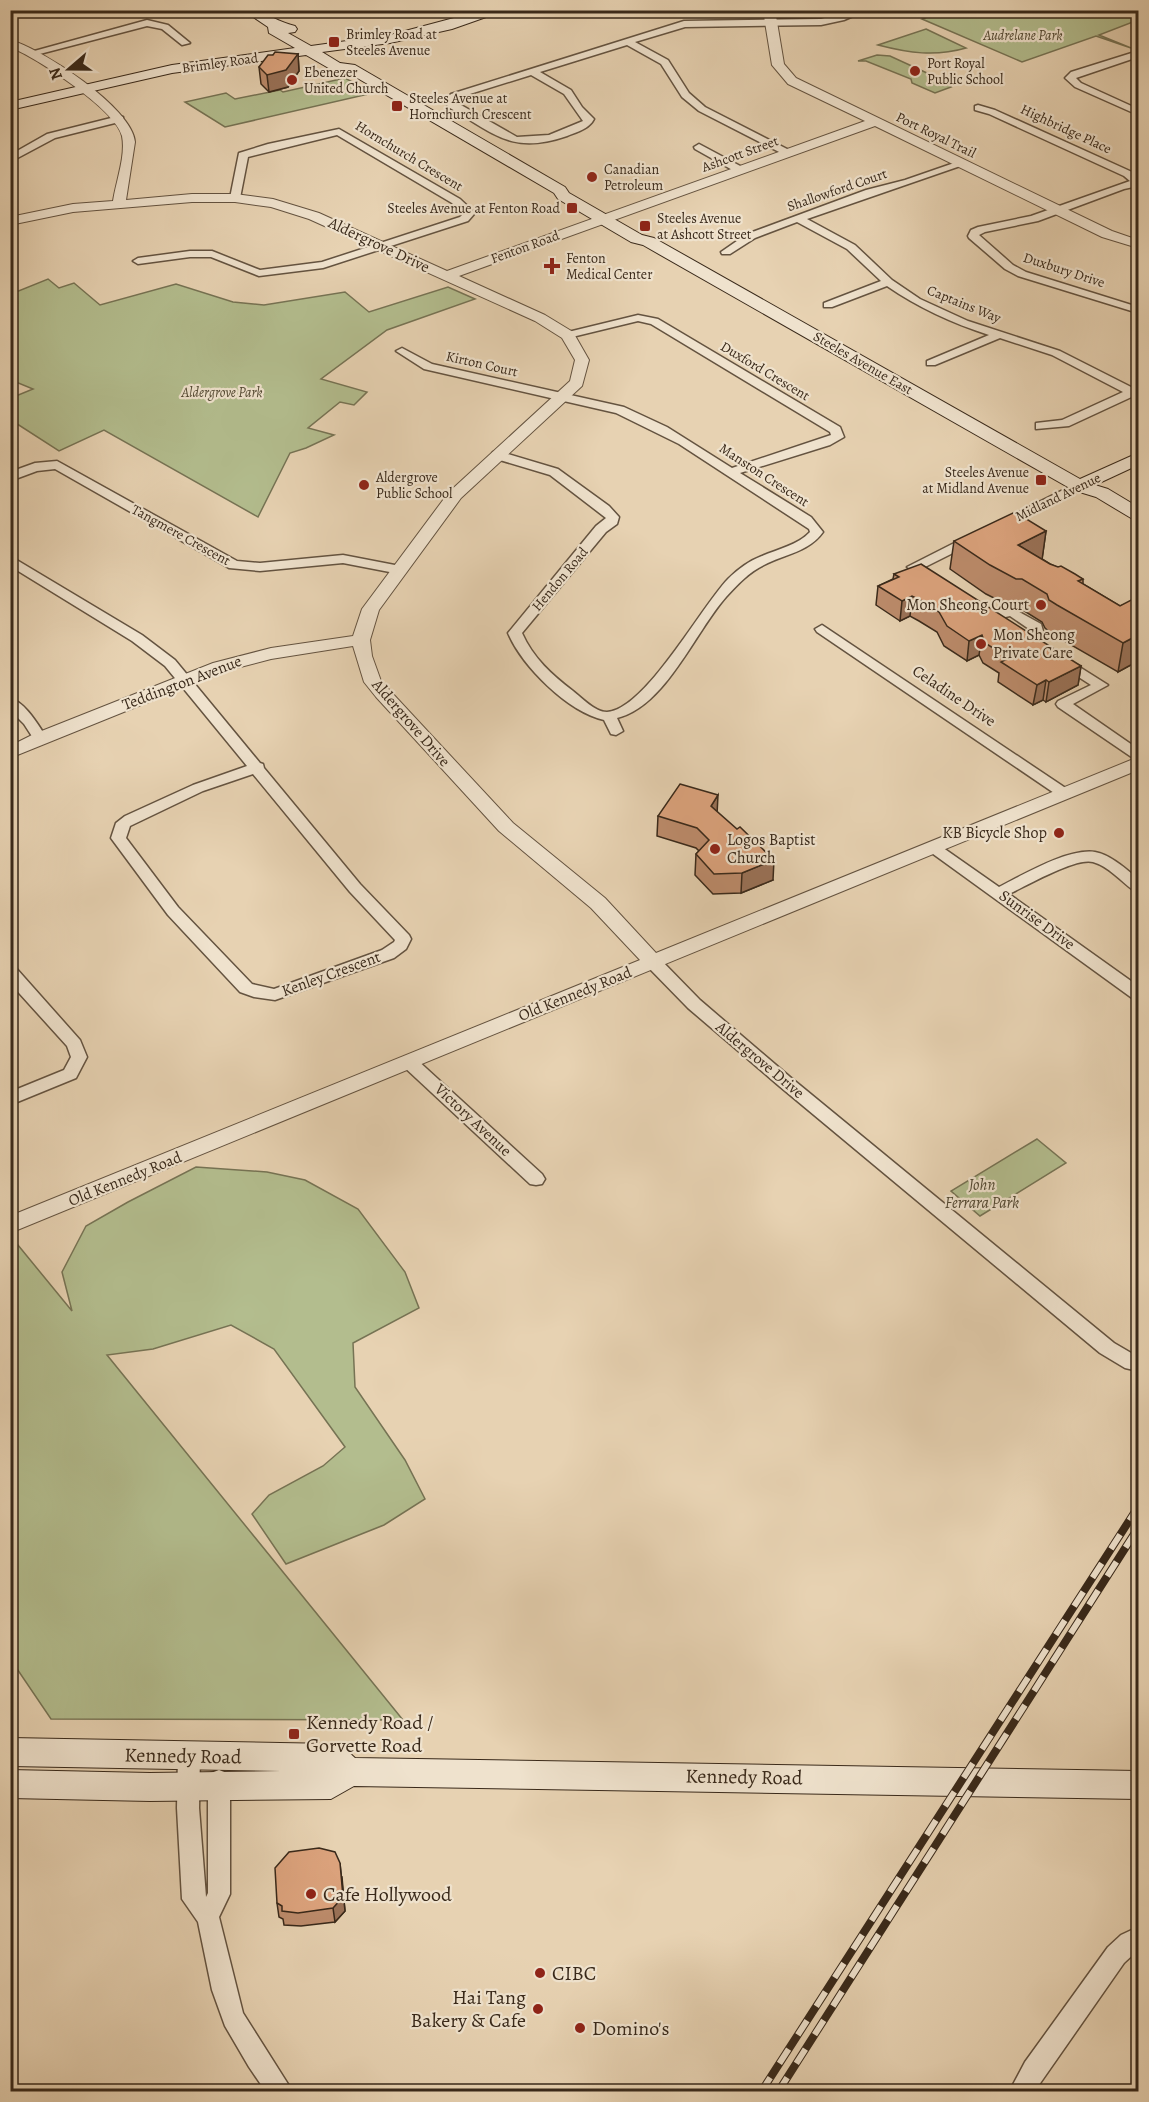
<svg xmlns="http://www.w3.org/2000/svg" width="1149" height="2102" viewBox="0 0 1149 2102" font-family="Alegreya,serif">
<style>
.green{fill:#b3bd8e;stroke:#767354;stroke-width:1.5}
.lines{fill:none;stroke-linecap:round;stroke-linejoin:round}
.minor-casing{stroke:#645340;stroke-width:3}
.tertiary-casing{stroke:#645340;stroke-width:2}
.secondary-casing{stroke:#39291a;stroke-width:2}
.minor{fill:#efe2cd;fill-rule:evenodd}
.tertiary{fill:#efe2cd;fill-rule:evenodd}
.secondary{fill:#efe2cd;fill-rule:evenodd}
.rail-casing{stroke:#39291a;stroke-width:8}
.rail{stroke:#efe2cd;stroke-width:6;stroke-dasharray:17;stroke-linecap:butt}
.wall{fill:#bd8c6c;stroke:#39291a;stroke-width:1.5}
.shaded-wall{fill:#9a7258;stroke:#39291a;stroke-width:1.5}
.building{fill:#dca37d;stroke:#39291a;stroke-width:1.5}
.poi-dot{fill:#8f2418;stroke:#efe2cd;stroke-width:2}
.labels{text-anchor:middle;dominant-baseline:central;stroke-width:4.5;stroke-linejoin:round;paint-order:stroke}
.far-poi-label{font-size:14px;fill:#39291a;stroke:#efe2cd;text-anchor:start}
.far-park-label{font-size:14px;font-style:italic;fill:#514731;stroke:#efe2cd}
.far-street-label{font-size:14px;fill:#39291a;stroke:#efe2cd}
.street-label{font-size:16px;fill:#39291a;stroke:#efe2cd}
.poi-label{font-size:16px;fill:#39291a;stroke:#efe2cd;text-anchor:end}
.park-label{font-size:16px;font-style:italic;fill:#514731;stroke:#efe2cd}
.near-poi-label{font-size:20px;fill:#39291a;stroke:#efe2cd;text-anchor:start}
.near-street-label{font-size:20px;fill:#39291a;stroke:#efe2cd}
</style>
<rect width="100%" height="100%" fill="#e7d2b2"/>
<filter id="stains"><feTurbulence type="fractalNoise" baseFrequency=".00333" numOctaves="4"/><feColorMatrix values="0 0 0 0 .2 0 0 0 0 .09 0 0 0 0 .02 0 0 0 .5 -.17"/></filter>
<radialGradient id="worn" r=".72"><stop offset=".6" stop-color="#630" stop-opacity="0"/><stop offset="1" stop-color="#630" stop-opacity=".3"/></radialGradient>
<!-- green -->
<g class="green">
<polygon points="949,10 1138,11 1138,20 1099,35 1131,48 1096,36 1022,62 922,19"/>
<path d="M926,29L966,48C935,57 909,53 878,45Z"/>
<polygon points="877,55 890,56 940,79 951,87 935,93 912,83 911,79 866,61 858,61"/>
<polygon points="345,78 373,93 225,127 185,102 226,93 235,99 280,90 283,92"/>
<polygon points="48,279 59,288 74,283 100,305 176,284 233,302 264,305 345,292 369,312 448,287 475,299 387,330 321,379 367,392 354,405 340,402 308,428 334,435 306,448 290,453 258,517 104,430 59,451 11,420 11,398 33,389 11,380 11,306 18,303 11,303 11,294"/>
<polygon points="1037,1139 1066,1163 980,1216 951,1191"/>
<polygon points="196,1167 267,1172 305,1180 358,1209 405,1272 419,1308 353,1343 355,1387 405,1460 425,1499 384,1525 286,1564 252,1514 269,1495 323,1466 345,1447 274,1349 231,1325 153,1349 107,1355 403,1720 51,1719 11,1660 11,1240 13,1239 72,1311 62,1272 86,1226 128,1202"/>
</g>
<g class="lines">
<defs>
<g id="minor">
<polygon points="10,10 23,10 10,16"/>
<polygon points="353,10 387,10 370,16"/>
<path d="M853,10H867L844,20L821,25L685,27L635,42L668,60L689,93L705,107L791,151V155L787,156L699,111L682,97L661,64L627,45L540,72L571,90L582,107L594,119C589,129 577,132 567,136C512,155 495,134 450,108L444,101L451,94L684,21L821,19ZM531,75L564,94L583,121L549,135L517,137L454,101L457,98Z"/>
<polygon points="147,20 168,25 190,43 182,45 162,29 147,26 32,56 27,53"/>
<polygon points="1138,51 1138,57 1076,78 1081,83 1138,109 1138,115 1075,87 1065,78 1071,72"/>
<polygon points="978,105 995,110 1132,172 1138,178 1138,186 1124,189 1038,221 985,232 979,235 1013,265 1026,272 1138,307 1138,313 1018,276 1005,269 969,238 968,236 971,230 978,227 1031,216 1130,181 1124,176 989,114 975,110 975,106"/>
<polygon points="119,116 123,117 123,121 55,138 10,162 10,155 47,134"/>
<polygon points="339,129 460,199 475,213 468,221 323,268 259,276 211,257 190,257 138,264 133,261 138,258 190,251 212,251 260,270 322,262 460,217 464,213 452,203 337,135 248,157 240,198 235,201 230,198 239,153 268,144"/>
<polygon points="699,144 744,168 745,170 736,172 695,149 694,147"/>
<path d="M957,162L966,164L807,219L855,245L892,280L920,299L968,321L1060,351L1133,388L1138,387V394L1069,426L1036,429V423L1062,420L1123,392L1052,355L1000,338L935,365H927V361L989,335C952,323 919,308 887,286L832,307H824V303L881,281L847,249L797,222L755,238L730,254H722L721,252L747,234L866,190L905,180Z"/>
<path d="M638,315L658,319L840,427L844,437L830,445L740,473L811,517L823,532C809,552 785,554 764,565C749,572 737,585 726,597C695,632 665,707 617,718L623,731L616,735L611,734L604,720C568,712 522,666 508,633L596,526L606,518L550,475L493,458L491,455L493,452H501L558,469L609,506L619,517L617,524L606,532L522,633C533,658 552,675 573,691C582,698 595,712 607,712C645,710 701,607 728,579C738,569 749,561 762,556C778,549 798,545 810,532L809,529L679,444L616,413L424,369L396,351L402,348L432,364L624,407L667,427L732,468L831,435L830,432L651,324L638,321L568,338L562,335L564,333Z"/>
<polygon points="57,461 237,561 260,563 343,555 400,566 407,570 400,574 343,563 260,571 229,568 55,469 37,471 10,481 10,472 35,463"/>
<polygon points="1079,482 1083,483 1085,486 1083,489 1006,527 1001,528 995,524"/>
<polygon points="972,534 977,535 978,538 977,541 919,570 914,571 907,567"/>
<path d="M10,556L142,635L175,660L260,763L263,764L264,768L360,884L409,935L411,939L406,949L394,958L275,1000L254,997L240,992L168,915L111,838L116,823L125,816L193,785L247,766L165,666L132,641L10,566ZM253,774L350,892L395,940L394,942L382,950L274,989L252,984L178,907L126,838L130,826L203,791Z"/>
<path d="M1012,608L1041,624L1043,631C1038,638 1031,643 1022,641L1020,638L1029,629L1010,616L992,620L985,616L987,613Z"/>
<polygon points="822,625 1070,791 1072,794 1070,797 1060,797 817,632 815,629"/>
<polygon points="1062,656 1108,685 1073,704 1138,749 1138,759 1133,758 1058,707 1056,704 1058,701 1091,685 1057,663 1055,660"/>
<path d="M10,698C26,703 38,725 47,738L45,741H35L24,724L10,710Z"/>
<path d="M934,843L939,845L999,887C1023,875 1068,848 1095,852C1111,855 1126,869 1138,879V891L1133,890C1121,881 1108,866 1093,862C1076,857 1026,886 1009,894L1138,986V999L1132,998L929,851L926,848Z"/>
<polygon points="653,957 659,958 700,1000 790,1077 1114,1343 1138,1357 1138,1371 1125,1368 1100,1353 778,1085 688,1008 647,966 645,962 647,958"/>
<polygon points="10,967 16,968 80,1040 87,1057 76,1078 10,1105 10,1092 64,1070 71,1057 67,1046 10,983"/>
<polygon points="409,1056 415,1058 542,1174 545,1179 542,1184 536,1185 530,1184 403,1066 401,1062 403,1058"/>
<polygon points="189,1745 197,1748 200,1755 199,1808 206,1897 208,1893 208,1780 211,1773 219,1770 227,1773 230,1780 230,1894 219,1917 243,2013 293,2092 266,2092 249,2067 225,2026 212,1990 198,1922 182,1899 177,1808 178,1755 181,1748"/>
<polygon points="1138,1927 1138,1950 1124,1963 1034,2092 1009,2092 1025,2062 1108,1947 1121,1935"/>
</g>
<path id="tertiary" d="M763,10H775L784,64L796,78L1112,231L1138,240V248L1102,237L875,126L459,276L545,315L573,332L589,360L582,386L461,498L379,610L370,640L372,656L381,681L513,823L605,898L656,953L1131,760L1138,759V770L10,1233V1216L640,960L591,908L499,831L376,697L364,682L353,646L271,659L225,671L10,758V746L34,734L213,663L271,648L353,636L362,609L449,492L570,381L575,360L562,338L535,321L309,219L271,207L235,202H192L73,212L10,225V217L73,204L113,201C116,181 126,156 122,136C116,110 36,57 10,47V40C41,48 133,108 135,142L126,200L192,194H235L273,199L319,213L447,271L865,121L788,84L772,65Z"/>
<g id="secondary">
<path d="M243,10C265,10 274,21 295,26L297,29L295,32L288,33L311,46L390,35L484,10H506L452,29L390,43L322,52L340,63L355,65L565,187L569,193L642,235L654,238L1080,479L1138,453V465L1095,485L1108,489L1138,507V519L1131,518L1096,497L1073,490L643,245L631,242L558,199L554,193L347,72L332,70L306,55L172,73L10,110V102L172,65L295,48L269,33L268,27Z"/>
<polygon points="10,1738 333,1744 344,1748 355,1758 1138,1771 1138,1799 354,1786 331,1799 150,1801 10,1798 10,1770 150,1773 281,1771 10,1766"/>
</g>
</defs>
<!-- minor casing -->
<use href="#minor" class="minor-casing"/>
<!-- tertiary casing -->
<use href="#tertiary" class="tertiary-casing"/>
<!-- secondary casing -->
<use href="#secondary" class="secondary-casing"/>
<!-- minor -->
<use href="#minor" class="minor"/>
<!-- tertiary -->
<use href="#tertiary" class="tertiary"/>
<!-- secondary -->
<use href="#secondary" class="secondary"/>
<defs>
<g id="rail">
<polyline points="761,2092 1138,1507"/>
<polyline points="778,2092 1138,1528"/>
</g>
</defs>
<!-- rail casing -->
<use href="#rail" class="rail-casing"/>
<!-- rail -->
<use href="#rail" class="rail"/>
</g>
<!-- wall -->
<g class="wall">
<polygon points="298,54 299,71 288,87 269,92 261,84 259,67 273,55"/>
<polygon points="1046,531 1042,559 1050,564 1083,579 1083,584 1120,606 1138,600 1138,661 1118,672 1052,634 1045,628 1042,622 1018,607 1012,607 986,594 950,569 954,541"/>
<polygon points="894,574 1081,666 1078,685 1046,702 1043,700 1033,705 998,682 999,673 983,663 979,655 967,661 944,646 937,632 919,621 910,616 900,621 876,605 878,586 893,579"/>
<polygon points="717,812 773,880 741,893 713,894 695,875 696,854 699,851 696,848 657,836 658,816"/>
<polygon points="342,1877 345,1911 335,1922 301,1926 284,1925 283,1919 279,1917 277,1903"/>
</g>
<!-- shaded-wall -->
<g class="shaded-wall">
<polygon points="298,54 299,71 288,87 269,92 267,75"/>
<polygon points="1046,531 1042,560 1018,545"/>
<polygon points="912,596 910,616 900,621 902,601"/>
<polygon points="982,635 979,655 967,661 969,641"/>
<polygon points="1138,635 1138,661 1118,672 1123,643"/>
<polygon points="1081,666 1078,685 1046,702 1049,682"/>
<polygon points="1046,680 1043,700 1033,705 1037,685"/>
<polygon points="718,795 717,815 711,806"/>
<polygon points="774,860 773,880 741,893 742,873"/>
<polygon points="340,1863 345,1911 335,1922 333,1908"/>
</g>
<!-- building -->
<g class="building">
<polygon points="275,52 298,54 286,70 267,75 259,67 268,55 273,55"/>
<polygon points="1015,512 1046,531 1018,545 1050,564 1058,567 1061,566 1075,574 1083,579 1078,581 1120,606 1135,598 1138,600 1138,635 1123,643 1057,605 1049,600 1047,594 1022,579 1016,579 990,565 954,541"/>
<polygon points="921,564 1081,666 1049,682 1046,680 1037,685 1001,662 1009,658 985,643 982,635 969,641 947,626 939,612 922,601 912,596 902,601 878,586 899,577 894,574"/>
<polygon points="680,784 718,795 711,806 737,829 740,827 774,860 742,873 714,874 696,854 709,840 697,828 658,816"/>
<polygon points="319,1848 335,1852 340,1863 343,1897 333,1908 298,1913 282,1911 282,1906 277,1903 275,1868 289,1852"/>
</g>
<!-- markers -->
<g class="poi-dot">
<rect x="328" y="36" width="12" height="12" rx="3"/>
<circle cx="915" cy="71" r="6"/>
<circle cx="292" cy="80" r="6"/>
<rect x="391" y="100" width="12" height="12" rx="3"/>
<circle cx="592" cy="177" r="6"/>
<rect x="566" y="202" width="12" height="12" rx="3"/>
<rect x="639" y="220" width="12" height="12" rx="3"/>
<path d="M549 257h6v6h6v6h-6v6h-6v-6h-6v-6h6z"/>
<rect x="1035" y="474" width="12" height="12" rx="3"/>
<circle cx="364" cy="485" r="6"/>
<circle cx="1041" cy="605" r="6"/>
<circle cx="981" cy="644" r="6"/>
<circle cx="1059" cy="833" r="6"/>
<circle cx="715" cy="849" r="6"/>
<rect x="288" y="1728" width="12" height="12" rx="3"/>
<circle cx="311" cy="1894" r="6"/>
<circle cx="540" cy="1973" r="6"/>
<circle cx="538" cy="2009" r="6"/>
<circle cx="580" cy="2028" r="6"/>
</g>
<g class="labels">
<!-- far-poi labels -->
<g class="far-poi-label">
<text x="346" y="34">Brimley Road at<tspan x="346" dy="16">Steeles Avenue</tspan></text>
<text x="927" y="63">Port Royal<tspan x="927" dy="16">Public School</tspan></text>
<text x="304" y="72">Ebenezer<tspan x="304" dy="16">United Church</tspan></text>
<text x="409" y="98">Steeles Avenue at<tspan x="409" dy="16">Hornchurch Crescent</tspan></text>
<text x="604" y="169">Canadian<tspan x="604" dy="16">Petroleum</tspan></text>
<text x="560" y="208" text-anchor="end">Steeles Avenue at Fenton Road</text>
<text x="657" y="218">Steeles Avenue<tspan x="657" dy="16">at Ashcott Street</tspan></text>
<text x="566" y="258">Fenton<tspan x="566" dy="16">Medical Center</tspan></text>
<text x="1029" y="472" text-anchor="end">Steeles Avenue<tspan x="1029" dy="16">at Midland Avenue</tspan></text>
<text x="376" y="477">Aldergrove<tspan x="376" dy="16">Public School</tspan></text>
</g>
<!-- far-park labels -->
<g class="far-park-label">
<text x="1023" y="35">Audrelane Park</text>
<text x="222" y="392">Aldergrove Park</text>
</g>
<!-- far-street labels -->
<g class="far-street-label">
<text transform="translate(220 63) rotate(-8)">Brimley Road</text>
<text transform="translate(1066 129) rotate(25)">Highbridge Place</text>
<text transform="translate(936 135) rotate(26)">Port Royal Trail</text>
<text transform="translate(740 154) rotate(-20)">Ashcott Street</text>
<text transform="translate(409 156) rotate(31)">Hornchurch Crescent</text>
<text transform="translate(837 190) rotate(-19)">Shallowford Court</text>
<text transform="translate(525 247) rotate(-20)">Fenton Road</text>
<text transform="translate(1064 270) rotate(18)">Duxbury Drive</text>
<text transform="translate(964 304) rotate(22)">Captains Way</text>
<text transform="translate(863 363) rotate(30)">Steeles Avenue East</text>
<text transform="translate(482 364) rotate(13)">Kirton Court</text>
<text transform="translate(765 371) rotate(31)">Duxford Crescent</text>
<text transform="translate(764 475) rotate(33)">Manston Crescent</text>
<text transform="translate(1058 497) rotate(-26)">Midland Avenue</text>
<text transform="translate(181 535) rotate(29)">Tangmere Crescent</text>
<text transform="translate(560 579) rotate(-50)">Hendon Road</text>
</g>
<!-- street labels -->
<g class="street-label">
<text transform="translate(379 245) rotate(25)">Aldergrove Drive</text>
<text transform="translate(182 683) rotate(-21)">Teddington Avenue</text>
<text transform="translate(954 696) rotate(34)">Celadine Drive</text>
<text transform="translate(411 723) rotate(49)">Aldergrove Drive</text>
<text transform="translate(1037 920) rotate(36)">Sunrise Drive</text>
<text transform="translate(331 974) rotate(-20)">Kenley Crescent</text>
<text transform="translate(575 994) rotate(-22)">Old Kennedy Road</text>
<text transform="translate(760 1060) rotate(40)">Aldergrove Drive</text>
<text transform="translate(473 1120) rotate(43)">Victory Avenue</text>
<text transform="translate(125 1179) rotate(-22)">Old Kennedy Road</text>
</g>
<!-- poi labels -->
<g class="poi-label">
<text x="1029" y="605">Mon Sheong Court</text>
<text x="993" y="635" text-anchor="start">Mon Sheong<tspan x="993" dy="18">Private Care</tspan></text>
<text x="1047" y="833">KB Bicycle Shop</text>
<text x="727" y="840" text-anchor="start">Logos Baptist<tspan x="727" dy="18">Church</tspan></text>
</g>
<!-- park labels -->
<g class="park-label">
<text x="982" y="1185">John<tspan x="982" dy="18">Ferrara Park</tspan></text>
</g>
<!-- near-poi labels -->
<g class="near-poi-label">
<text x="306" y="1722">Kennedy Road /<tspan x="306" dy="23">Gorvette Road</tspan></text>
<text x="323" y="1894">Cafe Hollywood</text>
<text x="552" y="1973">CIBC</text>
<text x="526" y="1997" text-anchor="end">Hai Tang<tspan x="526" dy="23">Bakery &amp; Cafe</tspan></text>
<text x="592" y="2028">Domino's</text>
</g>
<!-- near-street labels -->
<g class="near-street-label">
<text transform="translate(183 1756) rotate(1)">Kennedy Road</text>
<text transform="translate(744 1777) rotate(1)">Kennedy Road</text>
</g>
</g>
<!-- margin -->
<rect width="1149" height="2102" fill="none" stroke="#e7d2b2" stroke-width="36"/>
<rect x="12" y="12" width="1125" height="2078" fill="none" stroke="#39291a" stroke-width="3"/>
<rect x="18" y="18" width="1113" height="2066" fill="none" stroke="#39291a" stroke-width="1.5"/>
<!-- north arrow -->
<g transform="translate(69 69) rotate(250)" stroke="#efe2cd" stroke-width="4.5" paint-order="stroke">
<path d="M0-4.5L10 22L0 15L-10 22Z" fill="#39291a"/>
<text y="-9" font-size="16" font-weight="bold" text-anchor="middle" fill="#39291a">N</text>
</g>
<rect width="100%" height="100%" filter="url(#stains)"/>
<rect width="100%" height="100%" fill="url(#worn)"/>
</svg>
